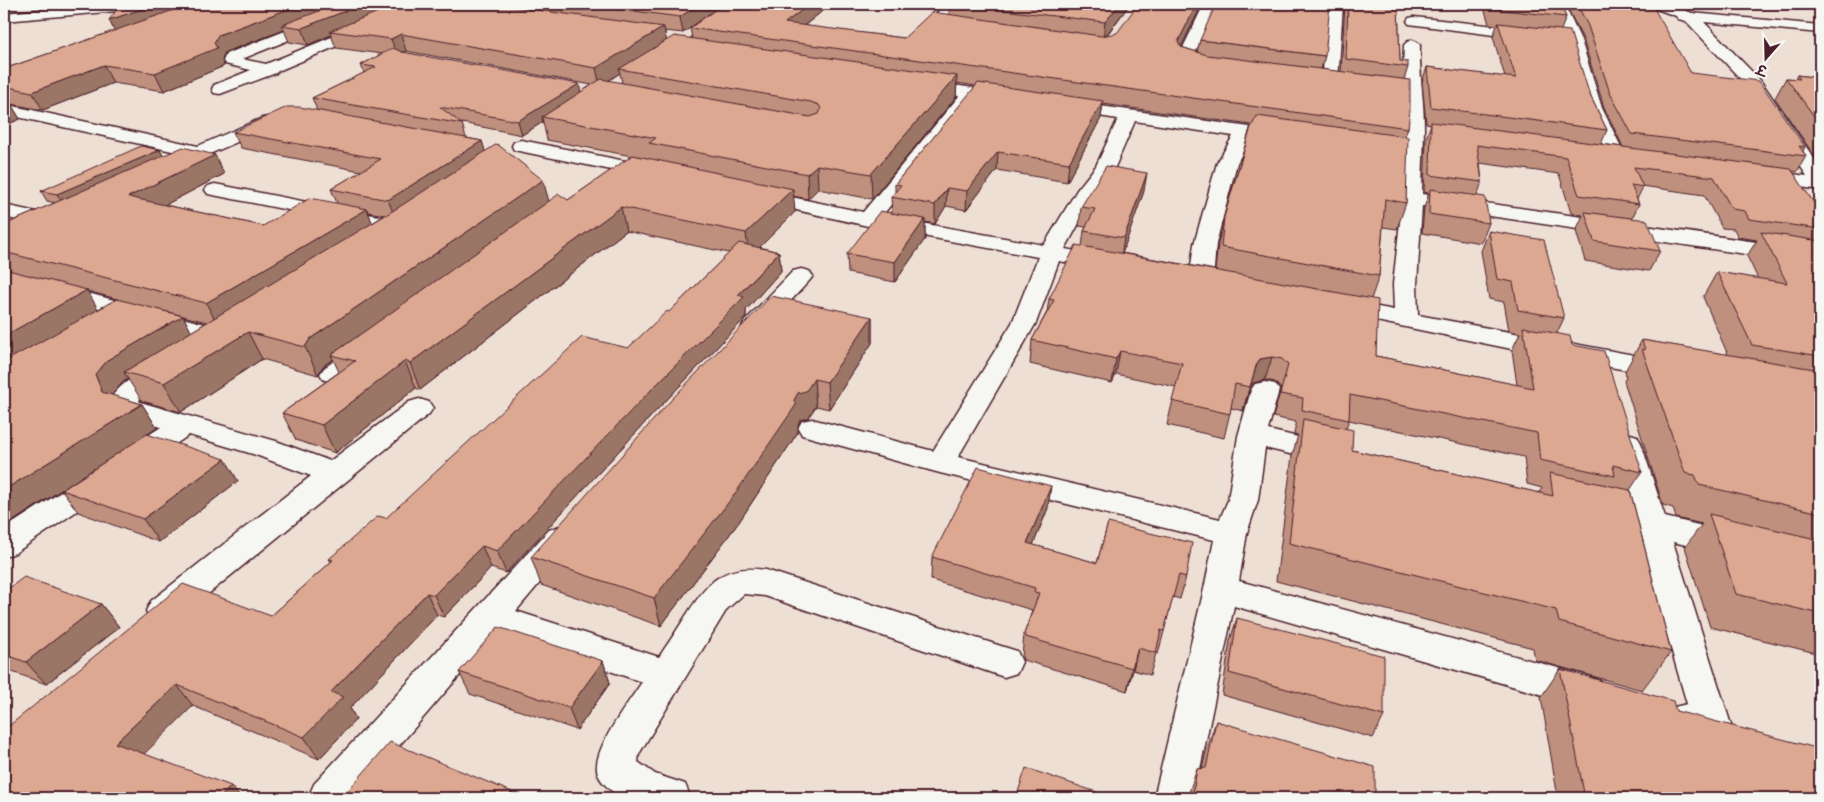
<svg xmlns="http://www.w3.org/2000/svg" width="1824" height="802" viewBox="0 0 1824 802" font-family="Mali,'Playpen Sans Deva',sans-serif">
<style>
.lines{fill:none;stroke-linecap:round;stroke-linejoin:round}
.minor-casing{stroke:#4a1f2b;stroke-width:3}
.minor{fill:#f6f6f2;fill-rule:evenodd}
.wall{fill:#be907d;stroke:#4a1f2b;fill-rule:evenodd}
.shaded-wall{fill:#9b7666;stroke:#4a1f2b}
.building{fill:#dda891;stroke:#4a1f2b}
</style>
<rect width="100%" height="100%" fill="#eedfd5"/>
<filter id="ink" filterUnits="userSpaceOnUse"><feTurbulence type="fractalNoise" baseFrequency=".02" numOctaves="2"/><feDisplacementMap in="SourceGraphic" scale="10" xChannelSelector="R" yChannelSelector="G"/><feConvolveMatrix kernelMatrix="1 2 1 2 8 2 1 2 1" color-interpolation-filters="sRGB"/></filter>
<g filter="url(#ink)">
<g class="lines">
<defs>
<g id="minor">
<polygon points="106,4 159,4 152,8 4,21 4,13"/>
<polygon points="354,4 373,4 371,7 242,59 266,64 412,4 431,4 429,7 278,71 276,73 220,94 214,93 212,89 214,85 251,70 225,64 223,61 226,54"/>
<polygon points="944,4 958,4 945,22 965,26 967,29 965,32 960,33 931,26 929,23"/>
<polygon points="1204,4 1218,4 1193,57 1215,63 1217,66 1215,69 1209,71 1179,63 1177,60"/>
<polygon points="1329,4 1343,4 1338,82 1336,86 1324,86 1322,82"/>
<polygon points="1550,4 1564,4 1581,40 1602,108 1626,157 1623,161 1616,163 1609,161 1606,157 1584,108 1565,40"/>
<polygon points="1649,4 1668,4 1692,13 1820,25 1820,33 1704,22 1760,80 1820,167 1820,190 1755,180 1752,176 1755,172 1762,170 1807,176 1748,87 1686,21 1678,19 1676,16 1651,7"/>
<polygon points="1414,17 1532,30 1537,32 1540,35 1537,38 1532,40 1409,24 1407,21 1409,18"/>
<path d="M1412,40L1417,42L1420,45C1419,73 1424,99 1424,127C1424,149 1422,171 1422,194L1820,251V265L1422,206L1417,284L1418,315L1666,361L1675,363L1679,369L1675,375L1666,377L1526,352L1333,312L1330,307L1333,302L1342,300L1394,310L1393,284L1400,222L1402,160L1365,154L1362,150L1365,146L1372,144L1403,149L1406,129V97L1367,92L1365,88L1367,84L1373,83L1405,87L1403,72L1404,45L1407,42Z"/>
<polygon points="919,80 1008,93 1014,94 1017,98 1014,102 1008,103 976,98 882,216 1044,245 1077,190 1096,166 1118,119 1059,110 1056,106 1059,102 1065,101 1285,132 1292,134 1294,138 1292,142 1285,144 1250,138 1237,163 1216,244 1213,281 1209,286 1201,288 1193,286 1189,281 1194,244 1217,163 1233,136 1135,121 1115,167 1096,192 1065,249 1114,258 1117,263 1114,268 1106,270 1059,261 1036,323 958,457 1220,519 1228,500 1238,436 1251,390 1255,384 1265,382 1275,384 1279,390 1268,430 1341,447 1346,454 1341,461 1331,464 1265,448 1258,500 1247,533 1239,581 1588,676 1601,681 1607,692 1601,703 1588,708 1234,606 1194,798 1154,798 1204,589 1214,540 940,473 802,435 798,428 802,421 812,419 933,451 1012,323 1038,257 868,226 751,200 748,196 751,192 758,190 863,212 959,96 913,89 911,85 913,81"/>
<polygon points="4,104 198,146 262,118 268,117 274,118 277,122 274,126 168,172 161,170 158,166 161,162 181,153 4,114"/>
<polygon points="521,140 655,167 662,169 665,173 662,177 655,179 514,150 512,146 514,142"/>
<polygon points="215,184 399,220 407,221 410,226 407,231 399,232 208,194 205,190 208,186"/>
<polygon points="4,205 55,216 58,221 55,226 47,227 4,217"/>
<polygon points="801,269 809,271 813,276 809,281 763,331 754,333 745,331 742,326 745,321 793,271"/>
<polygon points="4,271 232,331 236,336 232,341 223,344 4,285"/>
<path d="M369,340L378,343L382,348L378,353C362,365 345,385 324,380L320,374L324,368L360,343Z"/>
<path d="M168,361L177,363L181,369L177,375L144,396L139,400L140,402L276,441L330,461L409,402L419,399L429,402L433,408L429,414L175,621L163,625L151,621L146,611L151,601L311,476L256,455L189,435L15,553L4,557V529L161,427L118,414L111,398C122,381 149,366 168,361Z"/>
<polygon points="1627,433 1637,436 1641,443 1665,517 1740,535 1745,543 1740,551 1729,555 1673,542 1732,728 1727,740 1713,745 1670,732 1665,720 1670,708 1687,704 1638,534 1626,530 1621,522 1626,514 1632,512 1613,443 1617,436"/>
<path d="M560,526L571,530L576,538L571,546L516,611L659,657C668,643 678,629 687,614C709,581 723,564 766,570L1004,647L1017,651L1022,662L1017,673L1004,677L765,596L744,594L727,609L639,754L638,762L655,774L685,784L691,798C680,798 629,801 622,798C613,793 598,781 597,770C594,747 629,702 642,682L497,632L354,798H308L314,784L549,530Z"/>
</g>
</defs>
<!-- minor casing -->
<use href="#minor" class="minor-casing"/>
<!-- minor -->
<use href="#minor" class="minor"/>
</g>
<!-- wall -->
<g class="wall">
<path d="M121,4H184L182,7L237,4H831L804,26L904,38L949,14V4H1130L1107,35L1181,47L1197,52L1200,40L1325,56L1321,69L1341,72L1345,4H1398L1400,61L1408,67L1404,80L1408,128L1405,136L1406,203L1397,229L1383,227L1379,276L1371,299L1376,356L1517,385L1512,350L1520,333L1509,331L1504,302L1489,299L1481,251L1489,231L1564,318L1557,333L1572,345L1642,472L1630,490L1671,652L1642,690L1535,660L1533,648L1276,581L1292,456L1298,435L1294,434L1296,422L1273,417L1281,389L1275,382L1265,380L1253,383L1249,389L1243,411L1231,408L1224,438L1167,425L1176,387L1116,374L1112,383L1030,364L1032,340L1047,312L1049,299L1082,246L1084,231L1086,227L1079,226L1081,207L1144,191L1122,253L1215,270L1218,244L1224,217L1251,125L1103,104L1101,118L1067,182L997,170L966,210L946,206L935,224L925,222V239L895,282L848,273L847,254L892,213L891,197L895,193V184L976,86L957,83L956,97L872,199L818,189L808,199L793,196L795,212L759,247L779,252L781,271L746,310V317L655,412L506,573L491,568L444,617L437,615L350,708L356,719L319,759L193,706L4,798L271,616L331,562L329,559L386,518L628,348L669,312L729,253L626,231L420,390L416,388L335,453L296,440L282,413L339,372L333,359L323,366L318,375L262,359L181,412L142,401L128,379L123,382L111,395L142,404L157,428L4,527V225L55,203L47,201L41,191L160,150L163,156L224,174L165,205L263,226L337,203L331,189L361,171L241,148L233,132L317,110L312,98L364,73L361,65L382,54L336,48L331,35L308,45L289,42L284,30L225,52L222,60L224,66L164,91L113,83L43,110L11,104L20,119L4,126V69L114,31ZM711,12L690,28L692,38L666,41L665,31L683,33ZM406,51L592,85L581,92L404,53ZM620,73L622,83L608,81ZM543,122L547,140L632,156L568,200L549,201L485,152L482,141L466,138L462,123L522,135ZM368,212L385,215L372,223ZM87,291L117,299L98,309ZM159,310L207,322L191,332L183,316ZM1349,420L1524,457L1527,484L1542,488L1539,493L1352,450L1346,428Z"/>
<polygon points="1483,4 1560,4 1566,17 1561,30 1589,93 1607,130 1601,144 1623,147 1604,107 1583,39 1568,9 1570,4 1641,4 1691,73 1805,147 1803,151 1806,156 1797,172 1792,171 1820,212 1820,654 1710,627 1685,547 1702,524 1676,518 1673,508 1663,505 1624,381 1626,377 1625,371 1642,340 1728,355 1703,297 1717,272 1758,279 1747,256 1757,240 1738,237 1734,229 1722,228 1704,195 1642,186 1643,187 1637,199 1639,204 1632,218 1660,251 1649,271 1585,261 1576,231 1583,215 1571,213 1559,174 1480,163 1482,182 1477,196 1489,223 1481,243 1422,233 1424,208 1429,193 1424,192 1426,138 1431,124 1426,123 1422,82 1427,67 1505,77 1493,37 1497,25 1489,24"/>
<polygon points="1797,75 1820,78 1820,164 1775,98 1786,78 1795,79"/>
<polygon points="872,317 872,343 829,409 816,406 808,418 800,420 798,425 798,432 739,522 661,626 541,585 531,557"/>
<polygon points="225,459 238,481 159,542 78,512 62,490"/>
<polygon points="1048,508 1033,545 1097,563 1108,523 1186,577 1180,599 1173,597 1158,654 1156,653 1150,675 1133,670 1127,691 1023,660 1022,657 1024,634 1031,614 1032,610 931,580 932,557"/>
<polygon points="4,592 101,604 119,627 46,684 4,669"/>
<polygon points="1237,618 1384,716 1373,738 1222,695 1230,640"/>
<polygon points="603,661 610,683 577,730 470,694 459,672"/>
<polygon points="1560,669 1676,711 1820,798 1558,798 1541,697"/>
<polygon points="1216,721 1375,798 1187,798 1197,769 1202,769 1206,752"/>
<polygon points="512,792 515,798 348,798 345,794"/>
</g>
<!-- shaded-wall -->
<g class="shaded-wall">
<polygon points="157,4 184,4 182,8 116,35 109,20"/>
<polygon points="302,4 350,4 282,25 284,30 225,52 222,60 224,66 164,91 155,73 214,43 218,35"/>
<polygon points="363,4 408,4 330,31 331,35 308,45 302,28"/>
<polygon points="498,4 509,4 510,10"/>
<polygon points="699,4 723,4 683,33 680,17"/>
<polygon points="810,4 831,4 786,40 785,23"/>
<polygon points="1120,4 1130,4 1103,39 1105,22"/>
<polygon points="1197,4 1202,4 1175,59 1178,42"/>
<polygon points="664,27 667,44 619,69 620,73 600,86 596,68"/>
<polygon points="401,34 406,51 397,56 391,39"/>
<polygon points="104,65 113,83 43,110 32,92"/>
<polygon points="957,76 956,97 872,199 871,174"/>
<polygon points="579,84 582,97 542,117 543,122 522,135 518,121"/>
<polygon points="9,101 20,119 4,126 4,103"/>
<polygon points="1103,101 1101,118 1067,182 1069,163"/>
<polygon points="482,141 487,157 395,217 388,200"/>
<polygon points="160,150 165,160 63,204 57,194"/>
<polygon points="998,152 997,170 966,210 967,191"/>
<polygon points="215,155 224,174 140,218 128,197"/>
<polygon points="817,165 818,189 808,199 807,174"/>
<polygon points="1147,173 1144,191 1121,257 1124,238"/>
<polygon points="543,180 550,205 331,355 333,359 323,366 318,375 305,347 310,339"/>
<polygon points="947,188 946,206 935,224 935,205"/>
<polygon points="793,189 795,212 749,258 746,233"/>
<polygon points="621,207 626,231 420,390 410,363"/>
<polygon points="367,209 375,230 218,325 206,303"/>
<polygon points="925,219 925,239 895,282 895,262"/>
<polygon points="779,252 781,271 746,310 746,317 655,412 506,573 497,551"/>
<polygon points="87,290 100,313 4,368 4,336"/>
<polygon points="183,316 195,339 124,372 128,379 123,382 110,397 102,392 95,374 109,359"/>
<polygon points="872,317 872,343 829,409 827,382"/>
<polygon points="248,332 262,359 181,412 164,383"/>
<polygon points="1120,351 1116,374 1112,383 1116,359"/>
<polygon points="1272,357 1265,380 1253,383 1249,389 1243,411 1256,366 1260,359"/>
<polygon points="405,361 416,388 335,453 322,425"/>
<polygon points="814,379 816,406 808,418 800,420 798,425 798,432 739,522 661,626 654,598 798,393"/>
<polygon points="142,404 157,428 4,527 4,490"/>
<polygon points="225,459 238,481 159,542 143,519"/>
<polygon points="1051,486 1048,508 1025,565 1027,543"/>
<polygon points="482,546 491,568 444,617 434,595"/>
<polygon points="427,593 437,615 350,708 356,719 319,759 304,737 331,692"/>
<polygon points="101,604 119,627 46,684 26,662"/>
<polygon points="1138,648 1133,670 1127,691 1132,668"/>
<polygon points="603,661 610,683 577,730 569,708"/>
<polygon points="177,685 193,706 134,764 115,743"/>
<polygon points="231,786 241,798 220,798"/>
<polygon points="512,792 515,798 507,798"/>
</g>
<!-- building -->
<g class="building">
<polygon points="121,4 157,4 109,20"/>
<polygon points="191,4 302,4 218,35 214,43 217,48 155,73 104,65 32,92 4,86 4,69"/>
<polygon points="338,4 363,4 302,28 282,25"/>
<polygon points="398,4 500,4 506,6 664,27 596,68 401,34 391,39 330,31"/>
<polygon points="580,4 699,4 680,17"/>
<polygon points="723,4 810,4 785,23 904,38 932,12 1101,36 1117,33 1138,4 1197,4 1178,42 1181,47 1207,55 1410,80 1410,110 1408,128 690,28"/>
<polygon points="952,4 1120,4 1105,22"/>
<polygon points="1216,4 1330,4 1325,56 1200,40"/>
<polygon points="1348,4 1398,4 1400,61 1408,62 1408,67 1346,59"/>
<polygon points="1493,4 1560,4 1566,17 1494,9"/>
<polygon points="1577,4 1641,4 1652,5 1691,73 1759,81 1805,147 1799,146 1806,156 1632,134 1610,93 1588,26"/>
<polygon points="1498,23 1570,31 1589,93 1607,130 1431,107 1427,67 1516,78"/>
<polygon points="674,36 957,76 871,174 817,165 807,174 649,143 656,138 542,117 601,79 810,117 819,114 821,109 819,105 811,102 619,69"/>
<polygon points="393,48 402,52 579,84 518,121 440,107 462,124 312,98 376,67 361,65"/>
<polygon points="1797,75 1820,78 1820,124 1786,78 1800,79"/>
<polygon points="978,83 1103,101 1069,163 998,152 967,191 947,188 935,205 891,197 901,185 895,184"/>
<polygon points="287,107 299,107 482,141 388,200 331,189 381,159 233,132"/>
<polygon points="1257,116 1408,137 1406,203 1385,199 1379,276 1221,247 1224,217 1251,127"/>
<polygon points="1431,122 1791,169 1820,212 1820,229 1749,219 1745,211 1732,209 1714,177 1634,167 1643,187 1631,185 1639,204 1579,195 1566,157 1477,145 1482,182 1430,175"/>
<polygon points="497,144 543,180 310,339 305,347 248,332 164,383 124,372 399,207"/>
<polygon points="141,146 160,150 57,194 41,191"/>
<polygon points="183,147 215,155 128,197 263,226 310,198 367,209 206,303 4,252 4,225"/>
<polygon points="633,155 793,189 746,233 621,207 410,363 405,361 322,425 282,413 355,361 331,355 559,194 568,200"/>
<polygon points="1106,166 1147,173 1124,238 1084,231 1095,209 1081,207"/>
<polygon points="1430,189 1485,197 1489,223 1429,214"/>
<polygon points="880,211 925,219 895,262 847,254"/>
<polygon points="1585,212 1647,220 1660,251 1594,241"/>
<polygon points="1489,231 1544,240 1564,318 1518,310 1513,282 1497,279"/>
<polygon points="1761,232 1820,241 1820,338 1819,338 1820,341 1820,356 1752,345 1717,272 1787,283"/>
<polygon points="739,243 779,252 738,295 744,297 650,391 497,551 482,546 434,595 427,593 331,692 343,697 304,737 177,685 115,743 231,786 220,798 4,798 4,730 183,584 271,616 333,560 329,559 378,516 386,518 582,337 628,348 667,311 669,312"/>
<polygon points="1076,245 1378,300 1376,356 1533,388 1523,327 1570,336 1572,345 1604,351 1642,472 1613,465 1615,476 1540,460 1537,433 1350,395 1349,420 1302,410 1303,398 1280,394 1288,365 1282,359 1272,357 1260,359 1256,366 1250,387 1235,384 1230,414 1172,401 1182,363 1120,351 1116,359 1032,340 1054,300 1049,299"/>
<polygon points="4,269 87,290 4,336"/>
<polygon points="771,296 872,317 827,382 814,379 806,391 798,393 794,400 796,405 735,494 654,598 531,557 672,399"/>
<polygon points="117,299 183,316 109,359 95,374 102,392 142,404 4,490 4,362"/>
<polygon points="1642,340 1820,370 1820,513 1699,485 1695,475 1685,473 1642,349 1645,350"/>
<polygon points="1303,419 1353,430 1352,450 1553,496 1550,473 1630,490 1671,652 1559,622 1556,610 1289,543"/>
<polygon points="147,434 225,459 143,519 62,490"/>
<polygon points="978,467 1051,486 1027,543 1097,563 1108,523 1192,543 1186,577 1179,575 1164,631 1161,630 1156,653 1138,648 1132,668 1026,637 1024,634 1039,593 1034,592 1035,588 932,557"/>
<polygon points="1709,514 1820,540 1820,614 1736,594"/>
<polygon points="24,577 101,604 26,662 4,654 4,592"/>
<polygon points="1237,618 1384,656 1384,716 1229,673"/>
<polygon points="498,627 603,661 569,708 459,672"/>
<polygon points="1560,669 1673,701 1676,711 1820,749 1820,798 1585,798"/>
<polygon points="1216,721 1375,767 1375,798 1192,798 1197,769 1206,768"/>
<polygon points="390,742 512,792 507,798 352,798 353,797 345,794"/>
<polygon points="1026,768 1114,798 1016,798"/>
</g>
</g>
<!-- margin -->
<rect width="1824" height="802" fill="none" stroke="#f6f6f2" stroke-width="20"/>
<rect x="10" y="10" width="1804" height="782" fill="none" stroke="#4a1f2b" stroke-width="2" filter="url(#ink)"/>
<!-- north arrow -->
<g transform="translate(1766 58) rotate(200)" stroke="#f6f6f2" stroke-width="4" paint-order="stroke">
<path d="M0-4L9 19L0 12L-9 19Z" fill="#4a1f2b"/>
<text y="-8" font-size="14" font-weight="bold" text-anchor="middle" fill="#4a1f2b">उ</text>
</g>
</svg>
